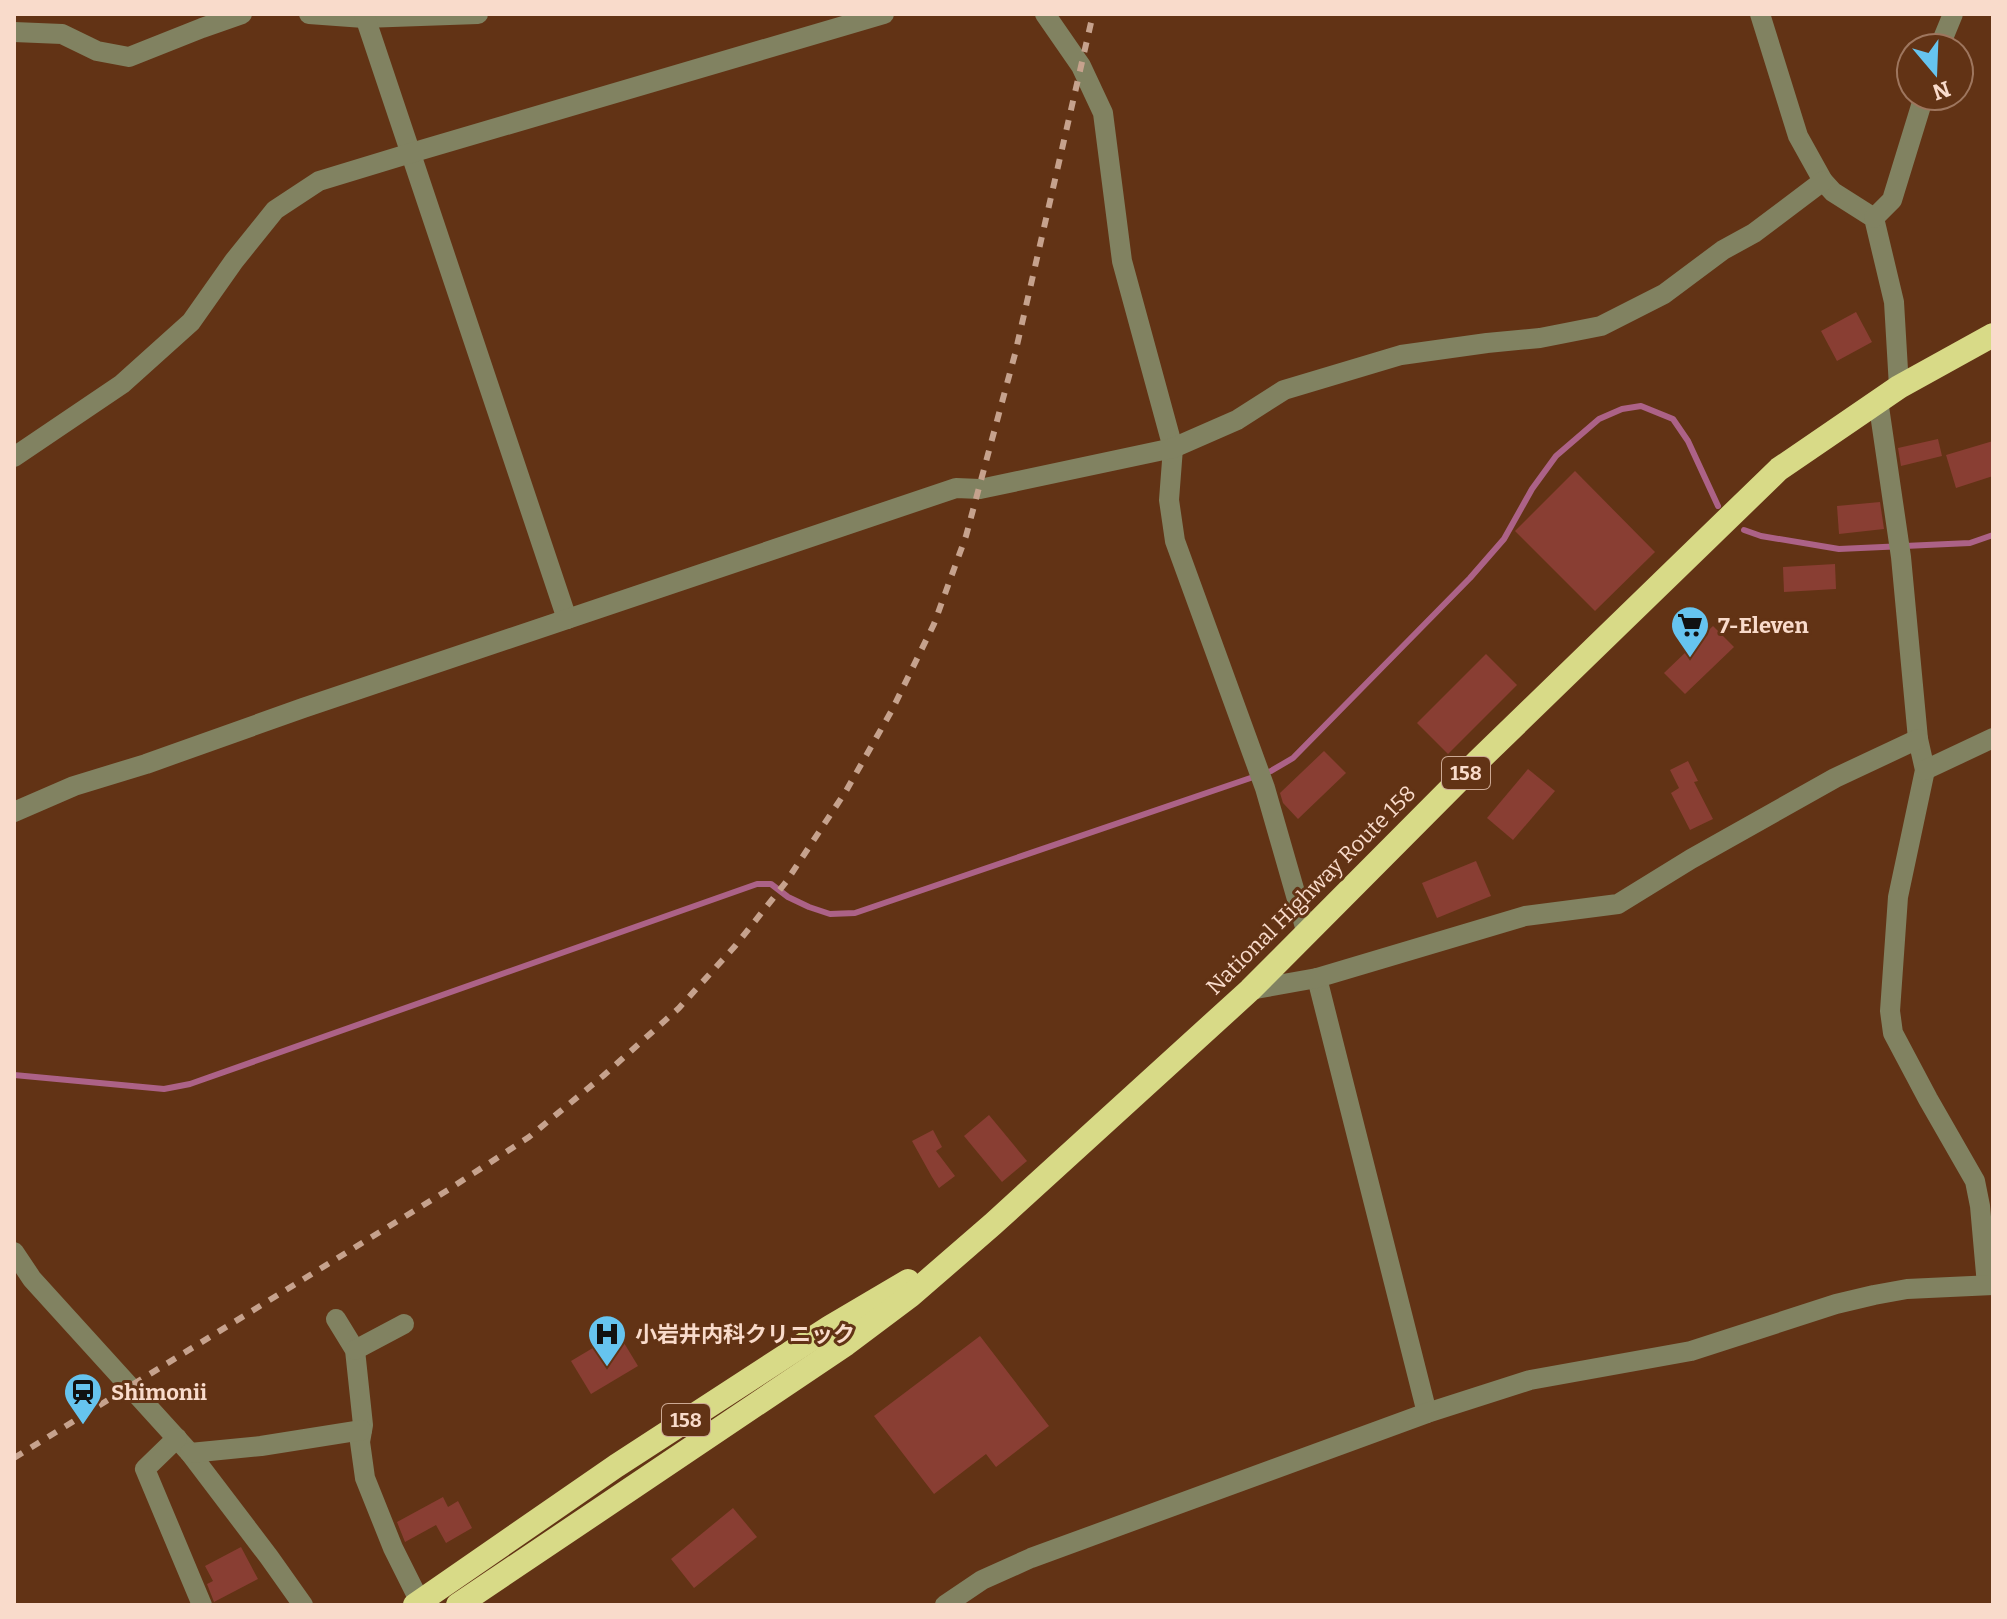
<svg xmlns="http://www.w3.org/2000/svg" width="2007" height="1619" viewBox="0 0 2007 1619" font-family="Bitter,'Noto Sans JP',serif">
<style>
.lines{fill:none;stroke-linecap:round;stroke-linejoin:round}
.stream{stroke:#ac6287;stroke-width:6}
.building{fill:#893e33}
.minor{stroke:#818261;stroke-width:20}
.highway{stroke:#d8da87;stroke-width:24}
.rail{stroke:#c6a28d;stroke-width:6;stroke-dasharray:10 10;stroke-linecap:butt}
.labels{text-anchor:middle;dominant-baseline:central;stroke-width:6;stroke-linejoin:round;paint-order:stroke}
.shield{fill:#623315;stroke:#cca994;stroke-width:2}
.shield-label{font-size:20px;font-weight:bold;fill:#f9dbcb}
.poi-label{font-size:22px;font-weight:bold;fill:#f9dbcb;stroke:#623315;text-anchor:start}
.street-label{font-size:22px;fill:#f9dbcb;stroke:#623315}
</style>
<rect width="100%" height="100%" fill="#623315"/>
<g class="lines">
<!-- stream -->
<g class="stream">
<polyline points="1744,530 1761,536 1839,549 1970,543 1993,535"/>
<polyline points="14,1075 164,1089 190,1084 757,884 771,884 788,897 809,907 830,914 855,913 1271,771 1293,758 1470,578 1504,539 1532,489 1556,456 1599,419 1622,409 1641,406 1673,419 1688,441 1718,506"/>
</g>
</g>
<!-- building -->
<g class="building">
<polygon points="1856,312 1872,342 1837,361 1821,331"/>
<polygon points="1938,439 1942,456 1901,466 1898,448"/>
<polygon points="1993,441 1993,476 1956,488 1946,455"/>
<polygon points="1575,471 1655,552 1595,611 1515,531"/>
<polygon points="1880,502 1884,529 1839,534 1837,506"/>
<polygon points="1835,564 1836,589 1784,592 1783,567"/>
<polygon points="1713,626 1734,647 1685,694 1664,673"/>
<polygon points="1486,654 1517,685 1448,754 1417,723"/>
<polygon points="1324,751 1346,773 1298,819 1283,803 1280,793"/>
<polygon points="1688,761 1698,781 1694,782 1713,819 1690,830 1671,793 1679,788 1670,770"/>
<polygon points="1528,769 1555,791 1513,840 1487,818"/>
<polygon points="1476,861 1491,896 1437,918 1422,883"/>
<polygon points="989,1115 1027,1161 1002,1182 964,1136"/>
<polygon points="933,1130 942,1147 936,1151 955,1176 939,1188 932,1177 912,1141"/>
<polygon points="618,1333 638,1366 591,1394 571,1361"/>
<polygon points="980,1336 1049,1426 996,1467 986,1454 934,1494 874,1416"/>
<polygon points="443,1497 448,1507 458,1501 472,1528 446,1543 436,1525 405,1542 397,1522"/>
<polygon points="733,1508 757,1537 694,1588 671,1559"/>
<polygon points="241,1547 258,1579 214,1602 207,1584 213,1581 205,1566"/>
</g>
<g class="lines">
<!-- minor -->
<g class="minor">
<polyline points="309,14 364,18 478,14"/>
<polyline points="364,14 567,619"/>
<polyline points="1045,14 1081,66 1103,113 1122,261 1173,448 1169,500 1175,541 1265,788 1307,934"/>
<polyline points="1760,14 1798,136 1823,181 1833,192 1874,218 1894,302 1899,387"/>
<polyline points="14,32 62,34 97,51 129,57 202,28 242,14"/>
<polyline points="1939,48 1953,14"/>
<polyline points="1874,218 1892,200 1924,96"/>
<polyline points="1878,400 1901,557 1918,739 1925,770 1898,897 1890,1011 1893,1033 1928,1099 1975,1181 1980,1206 1987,1285"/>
<polyline points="14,457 122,384 191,322 234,261 275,210 319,181 411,153 884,14"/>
<polyline points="1925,770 1993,738"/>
<polyline points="14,812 74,786 146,764 303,708 956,488 980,489 1173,448 1237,420 1284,390 1401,355 1487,343 1540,338 1601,326 1664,294 1723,250 1754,233 1823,181"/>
<polyline points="1317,978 1427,1413"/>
<polyline points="1250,990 1317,978 1525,916 1618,904 1691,859 1835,778 1918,739"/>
<polyline points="14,1252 32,1279 190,1453 269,1557 303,1605"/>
<polyline points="336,1319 355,1350 363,1425 360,1442 365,1478 393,1548 420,1602"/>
<polyline points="355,1350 404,1324"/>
<polyline points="177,1438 145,1469 202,1605"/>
<polyline points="190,1453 261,1446 362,1430"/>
<polyline points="945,1605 982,1580 1031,1558 1427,1413 1530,1380 1691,1351 1836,1304 1874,1295 1907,1289 1993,1285"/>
</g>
<!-- highway -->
<g class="highway">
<polyline points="415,1605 616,1466 830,1327 908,1281"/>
<polyline points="458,1605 846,1344 910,1296 993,1224 1250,990 1478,761 1779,469 1899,387 1993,335"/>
</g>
<!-- rail -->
<polyline class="rail" points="14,1458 451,1188 529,1137 603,1076 679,1008 736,945 786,882 846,791 892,710 934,624 966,536 1015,354 1093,14"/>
</g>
<!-- icons -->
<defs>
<symbol id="supermarket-pin" viewBox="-11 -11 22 30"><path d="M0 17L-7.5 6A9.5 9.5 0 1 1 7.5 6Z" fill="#66c4ef" stroke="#623315"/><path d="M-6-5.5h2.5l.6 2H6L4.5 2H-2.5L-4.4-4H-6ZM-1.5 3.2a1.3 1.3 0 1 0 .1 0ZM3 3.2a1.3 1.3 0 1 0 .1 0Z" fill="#111"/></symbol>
<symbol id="hospital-pin" viewBox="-11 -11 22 30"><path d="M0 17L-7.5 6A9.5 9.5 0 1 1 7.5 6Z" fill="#66c4ef" stroke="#623315"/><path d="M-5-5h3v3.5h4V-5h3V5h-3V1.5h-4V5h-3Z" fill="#111"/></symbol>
<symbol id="station-pin" viewBox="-11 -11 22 30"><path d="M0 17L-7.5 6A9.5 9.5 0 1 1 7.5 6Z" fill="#66c4ef" stroke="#623315"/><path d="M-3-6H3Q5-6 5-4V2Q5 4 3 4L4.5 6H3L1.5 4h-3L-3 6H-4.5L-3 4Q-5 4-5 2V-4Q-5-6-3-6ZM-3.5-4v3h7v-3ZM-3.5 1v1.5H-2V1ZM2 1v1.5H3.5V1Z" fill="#111"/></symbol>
</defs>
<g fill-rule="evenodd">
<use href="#supermarket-pin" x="1668" y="603" width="44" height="60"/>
<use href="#hospital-pin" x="585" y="1312" width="44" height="60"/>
<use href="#station-pin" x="61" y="1370" width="44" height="60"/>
</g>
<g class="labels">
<!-- shield labels -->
<g class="shield">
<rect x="1442" y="757" width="48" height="32" rx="6"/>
<rect x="662" y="1404" width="48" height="32" rx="6"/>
</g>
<g class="shield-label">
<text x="1466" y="773">158</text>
<text x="686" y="1420">158</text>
</g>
<!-- poi labels -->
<g class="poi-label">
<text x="1718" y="625">7-Eleven</text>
<text x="635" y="1334">小岩井内科クリニック</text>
<text x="111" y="1392">Shimonii</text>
</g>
<!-- street labels -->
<g class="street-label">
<text transform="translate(1311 890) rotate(-45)">National Highway Route 158</text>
</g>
</g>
<!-- border -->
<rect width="2007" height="1619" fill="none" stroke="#f9dbcb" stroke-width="32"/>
<!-- north arrow -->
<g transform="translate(1935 72) rotate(161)"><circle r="38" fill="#623315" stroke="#9e765e" stroke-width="2"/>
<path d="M0-6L14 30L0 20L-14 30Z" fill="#66c4ef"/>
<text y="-12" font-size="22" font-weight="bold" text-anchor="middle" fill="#f9dbcb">N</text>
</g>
</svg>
